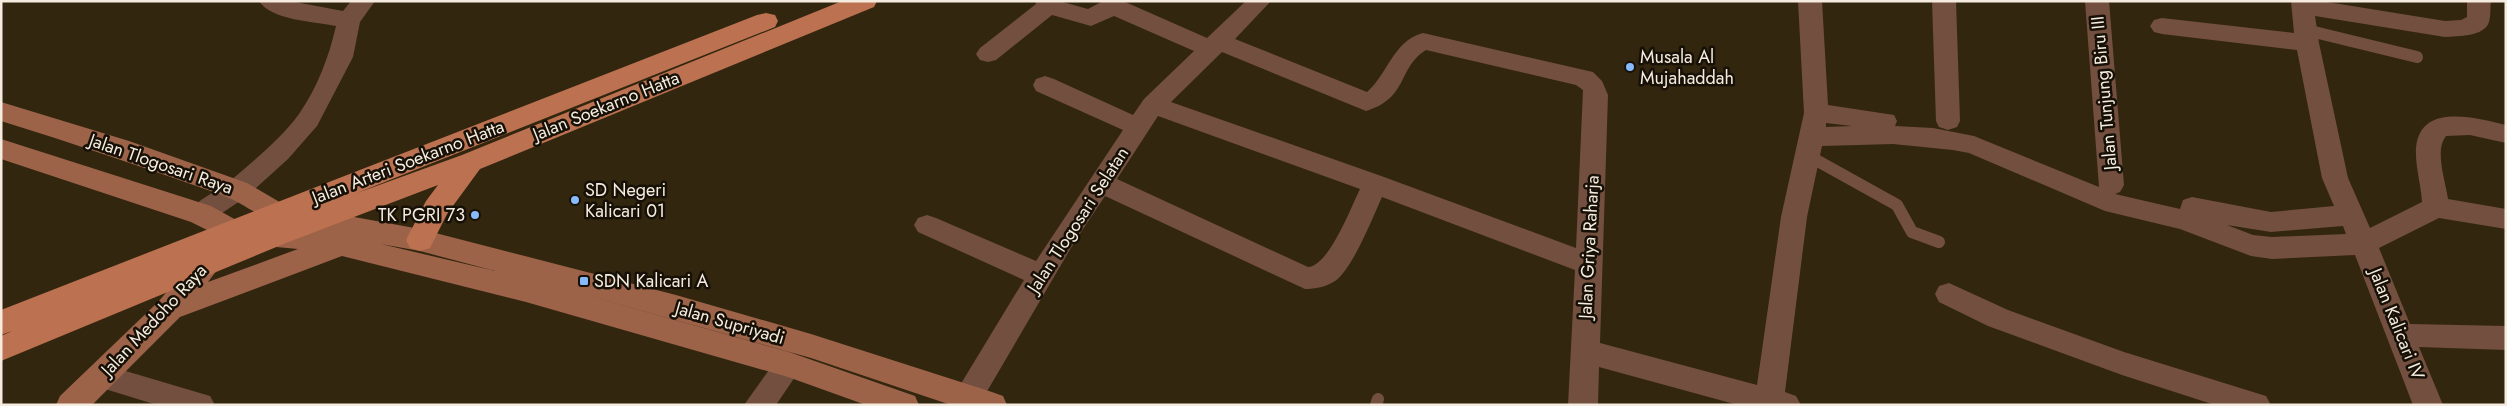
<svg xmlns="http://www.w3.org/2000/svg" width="2507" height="406" viewBox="0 0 2507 406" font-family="Jost,sans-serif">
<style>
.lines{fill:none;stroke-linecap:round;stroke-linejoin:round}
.lane{stroke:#734f3f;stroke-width:12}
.street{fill:#734f3f;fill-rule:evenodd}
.secondary{fill:#9c6349;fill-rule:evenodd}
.primary{fill:#bc7251;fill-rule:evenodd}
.poi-dot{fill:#87bbfb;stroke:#161007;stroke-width:2}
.labels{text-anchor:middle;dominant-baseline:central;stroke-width:5;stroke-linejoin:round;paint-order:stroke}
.poi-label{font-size:18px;fill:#f5ecdf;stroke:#161007;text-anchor:start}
.street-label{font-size:18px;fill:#f5ecdf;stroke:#161007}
</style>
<rect width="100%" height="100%" fill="#33260f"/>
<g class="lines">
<!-- lane -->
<g class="lane">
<polyline points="2306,30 2417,57"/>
<polyline points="1807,155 1897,205 1912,232 1939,242"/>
<polyline points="1376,405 1378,399"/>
</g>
<!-- street -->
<g class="street">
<path d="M259,1H290L343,11L351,1H375L360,22L353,57L317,126L288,159L246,197L210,221L201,224L192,221L188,214C196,199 217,192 230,181C253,161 281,139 299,114C317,88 329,57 336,26C316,22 270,20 259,1Z"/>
<path d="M1035,1H1059L1088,9L1103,1H1123L1207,38L1246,1H1271L1235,39L1367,92C1388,74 1393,41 1423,33L1593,72L1602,81L1608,95L1600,343L1757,385L1781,217L1804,113L1798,1H1822L1828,105L1894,115L1897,121L1895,126L1933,128L1974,136L2099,187L2085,1H2109L2124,185L2120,192L2115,194L2180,209L2183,200L2192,197L2271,212L2334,206L2322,178L2297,50L2162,34L2154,32L2150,26L2154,20L2162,18L2294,33L2291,1H2321L2445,21L2461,20L2467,17V1H2491C2490,7 2491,16 2489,22C2484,37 2458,36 2445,37L2315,16L2319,43L2348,178L2370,228L2422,202C2421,184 2415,166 2416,148C2420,102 2476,118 2506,125V143L2470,135L2446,136C2434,151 2446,182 2448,199L2506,209V229L2439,218L2379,248L2410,324L2506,326V350L2419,347L2443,405H2413L2355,255L2272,259L2251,256L2180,229L2105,211L1969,153L1953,150L1893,144L1822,146L1807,217L1785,392L1796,396L1801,405H1738L1599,367L1598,405H1568L1575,270L1382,197C1373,217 1352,270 1335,281C1326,287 1315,289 1305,289L1105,196L1075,241L979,405H948L1024,280L918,232L914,225L918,218L927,215L936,218L1036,261L1123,130L1036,91L1033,85L1036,79L1045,76L1054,79L1133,115L1144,99L1194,51L1114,16L1091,26L1052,15L996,60L988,62L980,60L976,54L980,48L1036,4ZM1426,50L1576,85L1583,90L1576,248L1384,177L1171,102L1222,52L1366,111C1409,98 1397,68 1426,50ZM1158,116L1360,189C1351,207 1329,266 1308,267L1117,179ZM1826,123L1852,126L1826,127ZM2227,225L2271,232L2343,226L2346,234L2272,237L2253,235Z"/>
<polygon points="1932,1 1956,1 1960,121 1957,127 1948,130 1939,127 1936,121"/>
<polygon points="1949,283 2008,310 2124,352 2266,396 2271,405 2215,405 2122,375 1988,326 1939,302 1935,294 1939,286"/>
<polygon points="789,353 799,356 803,365 776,405 744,405 779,356"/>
<polygon points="102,364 210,396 215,405 157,405 92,385 88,376 92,367"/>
</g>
<!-- secondary -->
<path class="secondary" d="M1,102L129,141L247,183L283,204L420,229L676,295L811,334L992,392L1003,396L1007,405H951L811,358L575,292L789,352L915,396L919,405H866L788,377L526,302L342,256L180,317L92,405H56L60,396L159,301L205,246L215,243L225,246L229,254L208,282L298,249L233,243L191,222L1,159V139L211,206L238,221L291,226C262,221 248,205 222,195C149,169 75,144 1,121ZM381,244L420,251L495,271Z"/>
<!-- primary -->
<polygon class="primary" points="842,1 877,1 874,7 480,169 447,214 430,248 420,251 410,248 406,240 426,201 438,185 286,243 1,361 1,336 12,331 1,335 1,310 757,15 766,13 775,15 778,21 775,27 357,193 462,155"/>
</g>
<!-- markers -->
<g class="poi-dot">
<circle cx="1630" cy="67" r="5"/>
<circle cx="575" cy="200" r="5"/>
<circle cx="475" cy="215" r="5"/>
<rect x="579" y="276" width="10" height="10" rx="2.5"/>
</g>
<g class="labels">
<!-- poi labels -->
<g class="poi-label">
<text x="1640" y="57">Musala Al<tspan x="1640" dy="21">Mujahaddah</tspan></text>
<text x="585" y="190">SD Negeri<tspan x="585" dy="21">Kalicari 01</tspan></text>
<text x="465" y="215" text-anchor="end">TK PGRI 73</text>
<text x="594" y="281">SDN Kalicari A</text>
</g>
<!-- street labels -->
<g class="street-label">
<text transform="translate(2104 93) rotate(-95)">Jalan Tunjung Biru III</text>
<text transform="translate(606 106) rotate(-22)">Jalan Soekarno Hatta</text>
<text transform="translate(408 162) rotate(-21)">Jalan Arteri Soekarno Hatta</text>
<text transform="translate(161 164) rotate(19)">Jalan Tlogosari Raya</text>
<text transform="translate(1078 220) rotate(-57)">Jalan Tlogosari Selatan</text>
<text transform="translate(1589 247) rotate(-87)">Jalan Griya Raharja</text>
<text transform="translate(154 320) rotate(-47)">Jalan Medoho Raya</text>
<text transform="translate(730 323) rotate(16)">Jalan Supriyadi</text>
<text transform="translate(2397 324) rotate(68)">Jalan Kalicari IV</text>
</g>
</g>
<!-- border -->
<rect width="2507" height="406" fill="none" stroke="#f5ecdf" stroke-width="5"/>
</svg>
